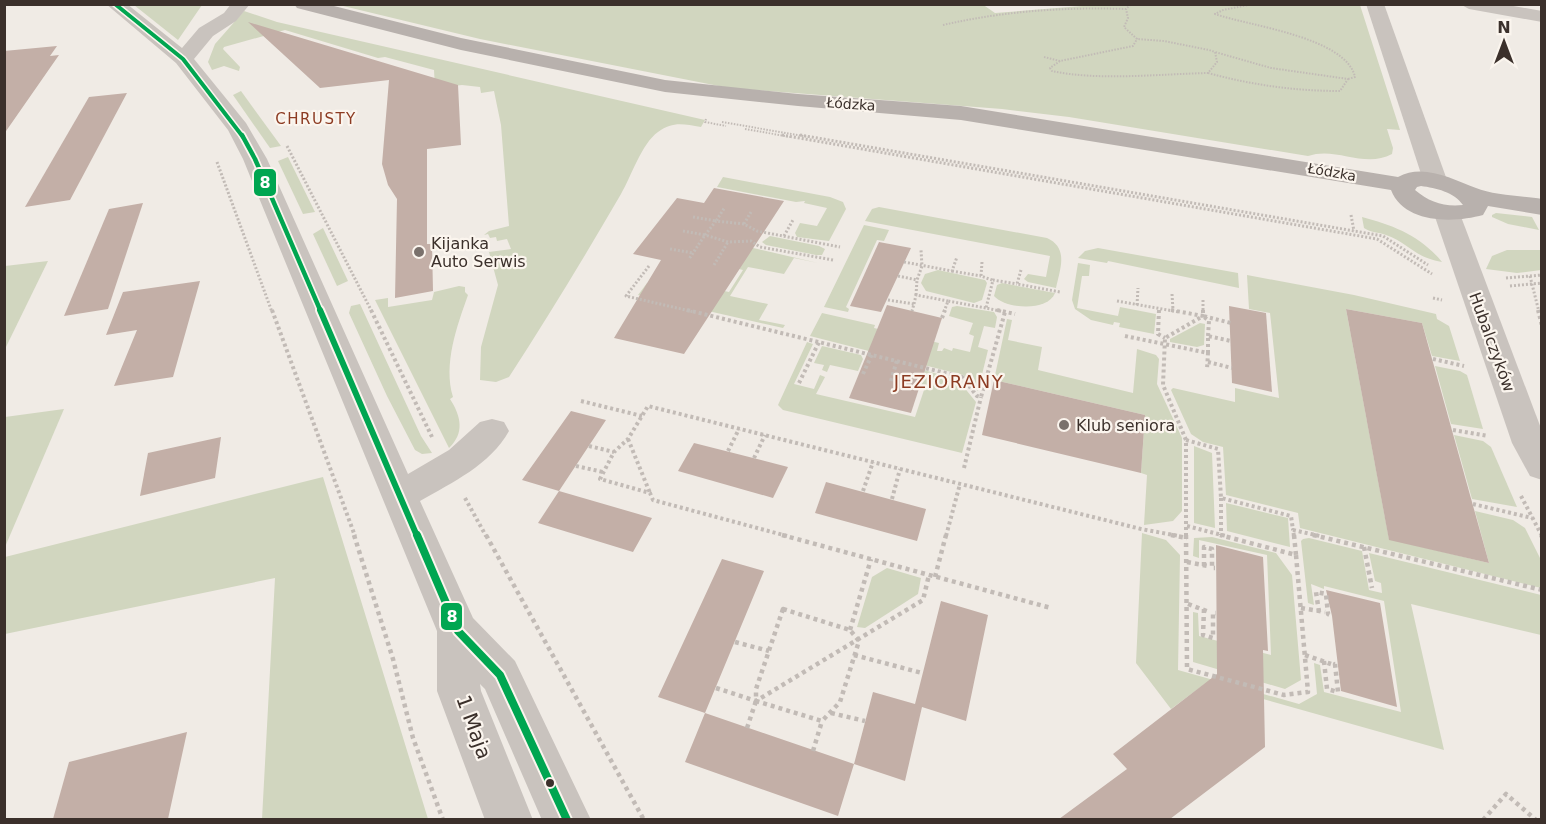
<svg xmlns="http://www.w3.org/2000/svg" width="1546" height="824" viewBox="0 0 1546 824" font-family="'DejaVu Sans',sans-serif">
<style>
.green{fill:#d1d6bf}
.building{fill:#c3afa7}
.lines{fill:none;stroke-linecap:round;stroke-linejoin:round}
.path-far3{stroke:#c2bbb6;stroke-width:2;stroke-dasharray:1.5 1.5;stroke-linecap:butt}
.path-far2{stroke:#c2bbb6;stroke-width:3;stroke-dasharray:2 2;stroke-linecap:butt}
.path-far1{stroke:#c2bbb6;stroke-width:4;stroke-dasharray:3 3;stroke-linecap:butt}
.path{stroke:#c2bbb6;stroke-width:4.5;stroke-dasharray:4 4;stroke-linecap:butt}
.minor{fill:#c9c3be;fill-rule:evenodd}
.major{fill:#b8b1ad;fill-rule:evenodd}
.bus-1-far3-casing{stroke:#fbf5ee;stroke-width:7}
.bus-1-far2-casing{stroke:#fbf5ee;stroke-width:8}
.bus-1-far1-casing{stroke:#fbf5ee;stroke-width:10}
.bus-1-casing{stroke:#fbf5ee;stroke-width:12}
.bus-1-far3{stroke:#00a651;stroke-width:4}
.bus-1-far2{stroke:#00a651;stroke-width:4.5}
.bus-1-far1{stroke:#00a651;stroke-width:6}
.bus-1{stroke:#00a651;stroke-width:8}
.poi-dot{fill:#7a716c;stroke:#fbf5ee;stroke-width:2}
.bus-dot{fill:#3b302b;stroke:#fbf5ee;stroke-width:2}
.labels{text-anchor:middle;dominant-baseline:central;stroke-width:4.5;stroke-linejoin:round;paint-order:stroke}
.far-street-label{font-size:14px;fill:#3b302b;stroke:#fbf5ee}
.far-neighbourhood-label{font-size:15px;letter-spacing:1.5px;fill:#8c3b22;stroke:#fbf5ee}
.poi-label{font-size:16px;fill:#3b302b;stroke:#fbf5ee;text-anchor:start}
.street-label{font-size:16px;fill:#3b302b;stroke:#fbf5ee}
.neighbourhood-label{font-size:18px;letter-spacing:1.5px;fill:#8c3b22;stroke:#fbf5ee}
.near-street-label{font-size:20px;fill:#3b302b;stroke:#fbf5ee}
.line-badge{stroke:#fbf5ee;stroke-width:2}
.badge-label{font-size:16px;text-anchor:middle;font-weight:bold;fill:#fff}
</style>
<rect width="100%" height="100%" fill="#f0ebe5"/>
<!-- green -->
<g class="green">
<path d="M982,4L995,13L1107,4L1360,5L1400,130L1387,129L1393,148L1392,154C1364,169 1336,146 1308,156L1069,117L1002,109L729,88L480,39L339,5Z"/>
<polygon points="134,5 202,5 178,40"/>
<path d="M244,11L277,22L705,120L701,127C683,124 673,121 658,132C642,143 631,177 621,194C585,256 548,317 509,377L496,382L480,380L481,347L498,285L489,252L511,249L507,239L497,241L496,237L490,238L488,234L484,235L489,231L509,226L501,125L494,91L481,93L480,87L462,85L435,88L434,70L385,57L378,58L285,30L224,47L223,49L240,67L239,71L224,66L212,70L208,62L215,44Z"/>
<polygon points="241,91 281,146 270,148 233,95"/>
<polygon points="288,157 315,212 303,214 278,161"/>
<polygon points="723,177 830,197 843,202 846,209 829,241 797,237 795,233 800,223 817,226 827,208 804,203 805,201 796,202 717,187"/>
<path d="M879,207L1047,238C1069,248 1060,269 1056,288L1028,282L1024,279L1028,274L1046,277L1050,256L865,221L872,209Z"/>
<polygon points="1496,213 1532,217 1539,230 1508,224 1492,217 1492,215"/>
<path d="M1362,217C1393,225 1421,236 1442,262C1413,257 1409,243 1386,235C1378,232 1371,233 1364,228Z"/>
<polygon points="864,225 889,230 884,241 877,240 846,307 849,309 848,312 824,307"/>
<polygon points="323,228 348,281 337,286 313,234"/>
<polygon points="770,236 819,246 825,249 822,255 816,255 766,245 762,242"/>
<polygon points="736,244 818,263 794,258 784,274 748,267 730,296 768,304 759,320 785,325 783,328 638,295 647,283 662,287 668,279 729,292 743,270 718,264"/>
<polygon points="1098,248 1238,273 1239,288 1108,261 1107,263 1078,258 1085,251"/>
<polygon points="1507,250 1541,250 1541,270 1517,273 1486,269 1492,256"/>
<polygon points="48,261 5,349 5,266"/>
<polygon points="1078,263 1090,265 1089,276 1082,276 1077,308 1118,316 1120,307 1156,314 1154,334 1119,327 1120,323 1114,322 1113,325 1091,320 1075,309 1072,300"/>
<polygon points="938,270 985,280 987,283 982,300 974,303 926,291 921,283 925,274"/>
<polygon points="1247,275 1354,295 1436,314 1437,319 1449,326 1460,361 1432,356 1422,323 1346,309 1389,539 1489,563 1475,511 1513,520 1525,528 1541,560 1541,588 1300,528 1298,513 1226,495 1223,447 1203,442 1191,434 1171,390 1173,388 1235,402 1235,388 1279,398 1270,313 1249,309"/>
<path d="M1002,283L1055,293C1048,312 1005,309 994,296L997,285Z"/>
<path d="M459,286L465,287V292L468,295C457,326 443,364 453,397L450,399C461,416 465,433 449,448L375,300L388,298V307L432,300L434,292Z"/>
<polygon points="360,304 421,436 432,453 422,454 415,450 387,396 349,313 351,306"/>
<polygon points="957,306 994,312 997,317 995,328 984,326 978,347 988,350 978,391 963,375 810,336 822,313 875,325 874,328 939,343 937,351 942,351 944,348 952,351 953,348 970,352 974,336 969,334 973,323 949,316 952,307"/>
<polygon points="1007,319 1012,320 1008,340 1042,347 1038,370 1133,393 1137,349 1156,355 1159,359 1157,384 1182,438 1182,511 1173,521 1144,525 1147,475 1141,473 1145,415 994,380"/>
<polygon points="1200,323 1205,324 1204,345 1197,347 1170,342 1170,339"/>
<polygon points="807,342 813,344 794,384 814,389 820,375 825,377 816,394 915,417 925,387 897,380 907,365 958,380 976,402 962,453 783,410 778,405"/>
<polygon points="822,346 861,355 863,359 858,371 830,365 827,372 822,370 824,365 814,363"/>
<polygon points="1435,366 1460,371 1467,375 1483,429 1451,424"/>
<polygon points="64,409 5,547 5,417"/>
<polygon points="1454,435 1483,441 1491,447 1517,507 1472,499"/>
<polygon points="1194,446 1212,453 1215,528 1194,523"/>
<polygon points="323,477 428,819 262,819 275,578 5,634 5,557"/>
<polygon points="1226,503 1288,518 1290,547 1227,531"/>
<polygon points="1142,533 1166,540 1180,555 1178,670 1299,704 1317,694 1314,663 1320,665 1324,692 1401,712 1384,601 1324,586 1324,589 1311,584 1314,605 1308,603 1301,541 1303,539 1309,538 1362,551 1369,590 1382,593 1381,583 1375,581 1369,553 1541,595 1541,635 1411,604 1444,750 1206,683 1171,709 1136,663"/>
<polygon points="1212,537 1276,553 1292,575 1301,680 1285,689 1193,662 1193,612 1198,613 1199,636 1271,655 1267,555 1199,540 1199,558 1193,556 1194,538"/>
<polygon points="887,568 921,578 918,594 865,628 857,627 872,577"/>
</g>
<!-- building -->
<g class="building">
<polygon points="248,22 458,85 461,145 427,149 427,244 432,244 433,291 395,298 397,199 388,185 382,164 389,80 320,88"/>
<polygon points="57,46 50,56 59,55 4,134 4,51"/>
<polygon points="127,93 70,200 25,207 89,97"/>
<polygon points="714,188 784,201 684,354 614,338 661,260 633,254 677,198 704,203"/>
<polygon points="143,203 108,309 64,316 109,209"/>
<polygon points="879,242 911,248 881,312 850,306"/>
<polygon points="200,281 173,377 114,386 137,330 106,335 123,292"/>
<polygon points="887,305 942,318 911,413 849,398"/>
<polygon points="1229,306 1266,313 1272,392 1232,383"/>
<polygon points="1346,309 1422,323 1489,563 1389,540"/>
<polygon points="994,380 1145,415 1141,473 982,435"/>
<polygon points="571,411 606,420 559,491 652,518 633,552 538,523 559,491 522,480"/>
<polygon points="221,437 215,478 140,496 148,453"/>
<polygon points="694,443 788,467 773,498 678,471"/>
<polygon points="826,482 926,509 917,541 815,513"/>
<polygon points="1216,545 1263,557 1268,651 1263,650 1265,747 1170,819 1059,819 1127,769 1113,754 1217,674"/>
<polygon points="722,559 764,571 705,713 854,764 838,816 685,762 705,713 658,697"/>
<polygon points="1326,590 1380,603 1397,707 1341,691 1332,616"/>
<polygon points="941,601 988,615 966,721 922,707 905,781 854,764 873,692 915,704"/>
<polygon points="187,732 168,819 53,819 69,762"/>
</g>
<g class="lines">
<!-- path-far3 -->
<g class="path-far3">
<path d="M1253,4L1223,10L1215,14C1249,26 1346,37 1355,77L1348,79"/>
<path d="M943,25C1004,11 1064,7 1126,9L1131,4"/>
<polyline points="1044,57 1060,61 1133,46 1137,39 1124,27 1128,18 1126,9"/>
<path d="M1060,61L1050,68L1052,71C1097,81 1161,74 1208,73L1217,62L1215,52L1209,50L1164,41L1137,39"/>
<path d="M1208,73C1252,85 1295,91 1340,91L1348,79L1271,68L1215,52"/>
<polyline points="706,119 705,122 726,126"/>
<polyline points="722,122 809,137"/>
<polyline points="745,129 791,137"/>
</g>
<!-- path-far2 -->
<g class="path-far2">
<polyline points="782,135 1377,239 1432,274"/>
<polyline points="800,135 1383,236 1428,265"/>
<polyline points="287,146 372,312"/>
<polyline points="217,162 272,312"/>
<polyline points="1351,215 1354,231"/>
<polyline points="693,217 716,221 725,207"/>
<polyline points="744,224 751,212"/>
<polyline points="683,231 705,235 689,259"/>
<polyline points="784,236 793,220"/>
<polyline points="670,249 693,253"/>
<polyline points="833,260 760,247 751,241 728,242 705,235 716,221 744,224 757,231 840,247"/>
<polyline points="904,262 952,271 957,257"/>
<polyline points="982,262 981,276 992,280"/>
<polyline points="714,265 728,242"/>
<polyline points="649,266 626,296 694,312"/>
<polyline points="1021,270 1017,284 1060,292"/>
<polyline points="952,271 981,276"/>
<polyline points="898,276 917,280 922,266 921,250"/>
<polyline points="1530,276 1539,312"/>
<polyline points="1506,278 1542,275"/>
<polyline points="1510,286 1542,283"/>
<polyline points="1172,294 1173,310"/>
<polyline points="916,295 917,280"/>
<polyline points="1433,298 1442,300"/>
<polyline points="888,300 914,304 912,311"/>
<polyline points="1203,300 1203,312"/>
<polyline points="1117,301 1179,312"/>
<polyline points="914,304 916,295 948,301"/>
<polyline points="1137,305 1138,288"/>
<polyline points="944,312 948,301 986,308"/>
<polyline points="1005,312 986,308 993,280 1017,284"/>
<polyline points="1159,312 1159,309"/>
</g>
<!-- path-far1 -->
<g class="path-far1">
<polyline points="272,310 355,536"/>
<polyline points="371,310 432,437"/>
<polyline points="687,310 962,377 977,396 981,397 1005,312"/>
<polyline points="997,310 1015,314"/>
<polyline points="1159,310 1158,334 1165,338"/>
<polyline points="1171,310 1203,316 1165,338 1163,385 1186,440 1186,536"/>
<polyline points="1203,310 1203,316"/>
<polyline points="1538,310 1542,326"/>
<polyline points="942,318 945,310"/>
<polyline points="1125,336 1208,353 1207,369"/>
<polyline points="1208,336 1209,321 1203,316 1231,323"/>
<polyline points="1208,353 1208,336 1231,341"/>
<polyline points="1433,359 1464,366"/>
<polyline points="1208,362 1232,368"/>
<polyline points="863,374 872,354"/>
<polyline points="891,381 897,360"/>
<polyline points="799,383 819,342"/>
<polyline points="581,401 642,416"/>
<polyline points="1453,430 1488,436"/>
<polyline points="628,439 650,493"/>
<polyline points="1186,440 1218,449 1221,498 1291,516 1293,530"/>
<polyline points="589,446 614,452"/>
<polyline points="728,451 739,429"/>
<polyline points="754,458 765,435"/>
<polyline points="576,466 603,472"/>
<polyline points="964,468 981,397"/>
<polyline points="863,491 873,462"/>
<polyline points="1521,496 1542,536"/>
<polyline points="465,498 486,536"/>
<polyline points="1221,498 1221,535"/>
<polyline points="892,499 900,469"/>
<polyline points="1473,504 1532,518"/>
<polyline points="1187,526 1226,536"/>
<polyline points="787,536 653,500 650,493 600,479 614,452 628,439 648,406 1141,529 1179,536"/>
<polyline points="946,536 960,484"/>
<polyline points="1294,536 1293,530 1320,536"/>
</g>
<!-- path -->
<g class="path">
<polyline points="354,535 393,659 413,738 443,820"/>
<polyline points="486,535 644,820"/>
<polyline points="782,535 1051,608"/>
<polyline points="1171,535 1187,538"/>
<polyline points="1186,535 1187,669 1284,695 1308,692 1296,555 1220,535"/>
<polyline points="1294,535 1296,555"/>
<polyline points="1313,535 1542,590"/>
<polyline points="1541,535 1542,537"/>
<polyline points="1364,547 1372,588"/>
<polyline points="1187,562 1208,566"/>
<polyline points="1204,566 1204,547 1212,549 1212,568 1215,568"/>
<polyline points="935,577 946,535"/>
<polyline points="1188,604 1209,612"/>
<polyline points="1301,608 1325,612"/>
<polygon points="783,609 850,630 859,641 840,702 822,721 756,701 756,689"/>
<polyline points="1204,609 1203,635 1213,638 1213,613 1216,613"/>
<polyline points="1319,612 1316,592 1326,594 1328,614 1332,616"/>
<polyline points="850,630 871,559"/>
<polyline points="735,642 769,651"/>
<polyline points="854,655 922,673"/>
<polyline points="1305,655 1331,664"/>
<polyline points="1324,661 1327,689 1338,692 1335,664 1337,664"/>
<polyline points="716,688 756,701 923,600 929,575"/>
<polyline points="831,713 865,721"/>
<polyline points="747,728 756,701"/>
<polyline points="813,751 822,721"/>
<polyline points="1483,820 1506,794 1536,820"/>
</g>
<!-- minor -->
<g class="minor">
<path d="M106,4H127L182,48L199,28L224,13L231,4H250L236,21L213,36L194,59L246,123L267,159L408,474L449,450L480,422L492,419L504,422L509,431C490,465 453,482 420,501L473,618L515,661L591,820H542L485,689L480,684L481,691L533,820H485L437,691V631L243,159L228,130L176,63Z"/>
<polygon points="1366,4 1384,4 1447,180 1444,185 1435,187 1426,185 1423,180"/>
<polygon points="1460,4 1502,4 1542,11 1542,22 1469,9"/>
<polygon points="1447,206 1456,209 1460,214 1542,431 1542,480 1530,476 1512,443 1434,214 1438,209"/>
</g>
<!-- major -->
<path class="major" d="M294,4H326L461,38L665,80L798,94L961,106L1398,177C1423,163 1452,179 1476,188C1492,195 1523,196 1542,199V215L1488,206L1483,215C1454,223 1404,224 1391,190L961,120L798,106L665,92L461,50L297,8ZM1421,186C1436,188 1454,192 1463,205C1444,207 1429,202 1415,190L1417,187Z"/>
<defs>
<polyline id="bus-1-far3" points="115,4 183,59 243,137"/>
<polyline id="bus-1-far2" points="242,135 255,159 321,312"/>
<polyline id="bus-1-far1" points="320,310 417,536"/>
<polyline id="bus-1" points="417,535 458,631 500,675 567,820"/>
</defs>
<!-- bus-1-far3 casing -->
<use href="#bus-1-far3" class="bus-1-far3-casing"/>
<!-- bus-1-far2 casing -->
<use href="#bus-1-far2" class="bus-1-far2-casing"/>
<!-- bus-1-far1 casing -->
<use href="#bus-1-far1" class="bus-1-far1-casing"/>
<!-- bus-1 casing -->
<use href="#bus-1" class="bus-1-casing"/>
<!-- bus-1-far3 -->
<use href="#bus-1-far3" class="bus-1-far3"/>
<!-- bus-1-far2 -->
<use href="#bus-1-far2" class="bus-1-far2"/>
<!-- bus-1-far1 -->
<use href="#bus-1-far1" class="bus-1-far1"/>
<!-- bus-1 -->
<use href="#bus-1" class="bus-1"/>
</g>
<!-- markers -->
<g class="poi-dot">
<circle cx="419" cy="252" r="6"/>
<circle cx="1064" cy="425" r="6"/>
</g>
<circle class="bus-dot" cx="550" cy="783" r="5"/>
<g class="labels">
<!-- far-street labels -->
<g class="far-street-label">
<text transform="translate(851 104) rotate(4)">Łódzka</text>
<text transform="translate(1332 172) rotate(10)">Łódzka</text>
</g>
<!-- far-neighbourhood labels -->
<g class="far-neighbourhood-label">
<text x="316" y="119">CHRUSTY</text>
</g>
<!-- poi labels -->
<g class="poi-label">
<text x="431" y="243">Kijanka<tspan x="431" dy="18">Auto Serwis</tspan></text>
<text x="1076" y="425">Klub seniora</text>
</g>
<!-- street labels -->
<g class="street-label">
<text transform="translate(1492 342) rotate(70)">Hubalczyków</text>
</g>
<!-- neighbourhood labels -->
<g class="neighbourhood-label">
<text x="949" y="381">JEZIORANY</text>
</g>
<!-- near-street labels -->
<g class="near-street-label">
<text transform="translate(474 727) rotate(70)">1 Maja</text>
</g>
</g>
<g class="line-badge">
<rect x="253" y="168" width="24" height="29" rx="6" fill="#00a651"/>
<rect x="440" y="602" width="23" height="29" rx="6" fill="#00a651"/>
</g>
<g class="badge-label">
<text x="265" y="188">8</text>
<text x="452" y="622">8</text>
</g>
<!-- border -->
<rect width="1546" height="824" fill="none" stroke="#3b302b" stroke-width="12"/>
<!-- north arrow -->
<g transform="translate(1504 42)" stroke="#fbf5ee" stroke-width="4.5" paint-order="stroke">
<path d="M0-4.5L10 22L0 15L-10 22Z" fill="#3b302b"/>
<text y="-9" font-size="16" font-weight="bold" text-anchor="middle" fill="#3b302b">N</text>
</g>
</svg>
